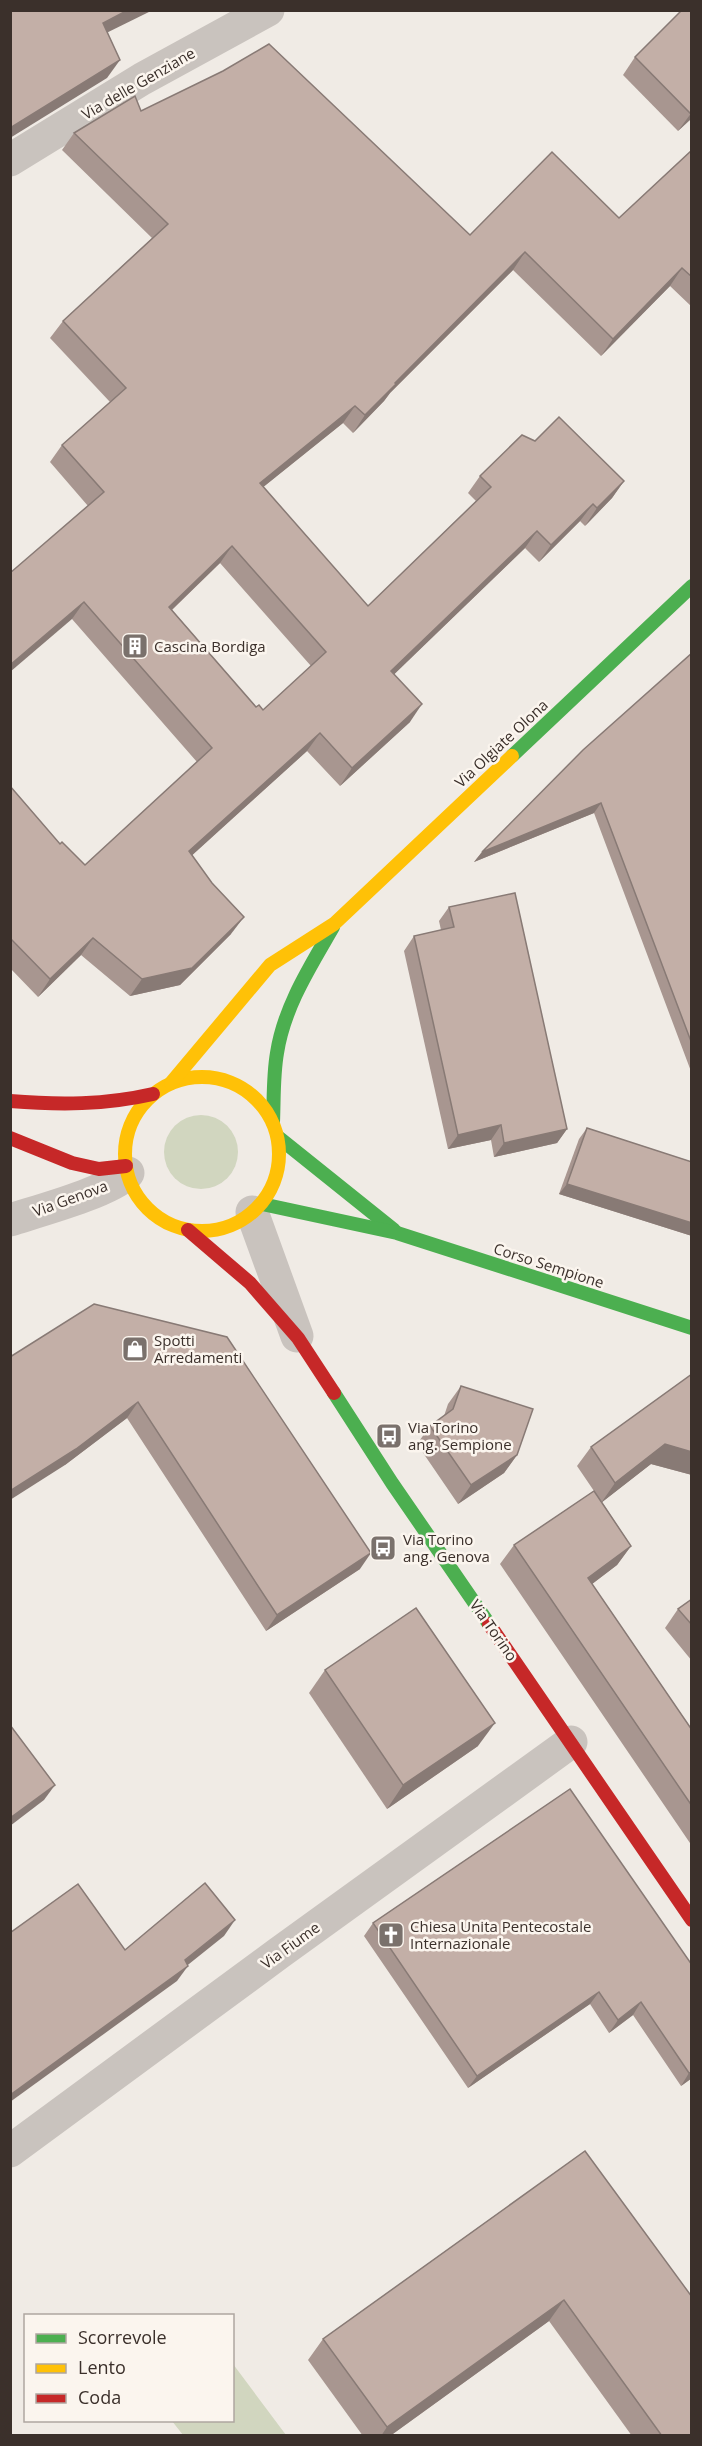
<svg xmlns="http://www.w3.org/2000/svg" width="702" height="2446" viewBox="0 0 702 2446" font-family="'Open Sans',sans-serif">
<style>
.green{fill:#d1d6bf}
.lines{fill:none;stroke-linecap:round;stroke-linejoin:round}
.street{stroke:#c9c3be;stroke-width:33}
.fast{stroke:#4caf50;stroke-width:14}
.slow{stroke:#ffc107;stroke-width:14}
.jam{stroke:#c62828;stroke-width:14}
.wall{fill:#a89690;fill-rule:evenodd}
.shaded-wall{fill:#887a75}
.building{fill:#c3afa7;stroke:#887a75;stroke-width:1.5;fill-rule:evenodd}
.labels{text-anchor:middle;dominant-baseline:central;stroke-width:5;stroke-linejoin:round;paint-order:stroke}
.street-label{font-size:15px;fill:#3b302b;stroke:#fbf5ee}
.poi-label{font-size:15px;fill:#3b302b;stroke:#fbf5ee;text-anchor:start}
</style>
<rect width="100%" height="100%" fill="#f0ebe5"/>
<!-- green -->
<g class="green">
<circle cx="201" cy="1152" r="37"/>
<polygon points="233,2364 286,2435 183,2435 172,2421 232,2420"/>
</g>
<g class="lines">
<!-- street -->
<g class="street">
<polyline points="10,160 142,79 268,10"/>
<polyline points="252,1212 297,1336"/>
<path d="M10,1220C38,1211 109,1192 128,1173"/>
<polyline points="10,2151 279,1953 571,1742"/>
</g>
<!-- fast -->
<g class="fast">
<polyline points="512,756 692,586"/>
<path d="M273,1122C274,1099 273,1076 277,1053C284,1007 310,967 333,927"/>
<polyline points="278,1137 394,1230"/>
<polyline points="262,1204 397,1233 692,1328"/>
<polyline points="334,1393 392,1483 489,1624"/>
</g>
<!-- slow -->
<g class="slow">
<circle cx="202" cy="1154" r="77"/>
<polyline points="171,1083 270,965 334,924 512,756"/>
</g>
<!-- jam -->
<g class="jam">
<path d="M10,1101C59,1105 105,1105 153,1094"/>
<polyline points="10,1138 72,1163 99,1169 126,1166"/>
<polyline points="188,1230 250,1283 298,1338 334,1393"/>
<polyline points="489,1624 692,1920"/>
</g>
</g>
<!-- wall -->
<g class="wall">
<polygon points="692,10 692,118 678,131 623,75 635,57"/>
<path d="M141,111L470,235L619,218L692,150V307L670,286L601,356L513,270L390,393L384,401L353,433L343,423L263,487L368,606L476,501L468,493L480,476L624,481L612,498L585,526L580,521L539,562L525,548L394,674L410,722L340,786L307,751L192,855L231,934L180,985L130,996L81,955L38,997L10,968V786L60,844L85,865L197,762L72,619L88,506L50,462L62,445L110,402L50,338L63,321L152,238L62,150L74,133ZM220,563L311,666L263,710L256,707L172,610Z"/>
<polygon points="692,653 692,1074 594,813 474,862 482,852"/>
<polygon points="449,907 567,1129 557,1143 494,1157 491,1140 448,1149 404,951 414,936 441,930 439,921"/>
<polygon points="587,1128 692,1162 692,1236 559,1194 579,1139"/>
<polygon points="94,1304 360,1569 266,1631 127,1418 65,1465"/>
<polygon points="692,1374 692,1475 651,1464 602,1502 631,1546 617,1565 592,1584 692,1730 692,1846 500,1564 514,1545 594,1491 577,1466 591,1447"/>
<polygon points="461,1386 517,1455 504,1473 458,1504 417,1444 430,1426 444,1416 448,1404"/>
<polygon points="692,1599 692,1661 665,1628 678,1609"/>
<polygon points="325,1670 478,1746 387,1809 309,1693"/>
<polygon points="570,1789 692,2078 681,2086 633,2015 609,2033 590,2004 468,2088 364,1936 373,1923"/>
<polygon points="585,2151 692,2436 632,2436 549,2321 390,2436 363,2436 308,2360 323,2339"/>
</g>
<!-- shaded-wall -->
<g class="shaded-wall">
<polygon points="128,10 153,10 90,41 103,23"/>
<polygon points="120,60 107,78 10,138 10,129 13,126"/>
<polygon points="692,112 692,118 678,131"/>
<polygon points="525,252 513,270 390,393 384,401 353,433 365,415 395,383"/>
<polygon points="682,268 670,286 601,356 613,339"/>
<polygon points="355,406 343,423 247,500 260,483"/>
<polygon points="624,481 612,498 585,526 597,508"/>
<polygon points="593,504 580,521 539,562 551,545"/>
<polygon points="537,531 525,548 379,689 391,671"/>
<polygon points="232,546 220,563 157,624 169,607"/>
<polygon points="84,602 72,619 10,672 10,665"/>
<polygon points="422,704 410,722 340,786 352,768"/>
<polygon points="320,733 307,751 177,869 189,851"/>
<polygon points="601,803 594,813 474,862 482,852"/>
<polygon points="244,917 231,934 180,985 130,996 142,979"/>
<polygon points="93,938 81,955 38,997 50,979"/>
<polygon points="501,1125 491,1140 448,1149 458,1135"/>
<polygon points="567,1129 557,1143 494,1157 504,1143"/>
<polygon points="567,1184 692,1223 692,1236 559,1194"/>
<polygon points="138,1402 127,1418 65,1465 10,1500 10,1491"/>
<polygon points="665,1444 692,1452 692,1475 651,1464 601,1503 615,1483"/>
<polygon points="517,1455 504,1473 458,1504 471,1485"/>
<polygon points="631,1546 617,1565 575,1597 588,1578"/>
<polygon points="371,1553 360,1569 266,1631 277,1615"/>
<polygon points="495,1723 478,1746 387,1809 403,1785"/>
<polygon points="55,1785 44,1800 10,1826 10,1818"/>
<polygon points="235,1920 224,1936 174,1976 185,1960"/>
<polygon points="188,1966 177,1981 10,2102 10,2095"/>
<polygon points="599,1992 590,2004 468,2088 477,2076"/>
<polygon points="641,2002 633,2015 609,2033 618,2020"/>
<polygon points="692,2072 692,2078 681,2086 689,2073"/>
<polygon points="564,2300 549,2321 390,2436 381,2436 387,2427"/>
</g>
<!-- building -->
<g class="building">
<polygon points="10,10 128,10 103,23 120,60 13,126 10,129"/>
<polygon points="682,10 692,10 692,112 690,113 635,57"/>
<path d="M269,44L470,235L552,152L619,218L692,150V277L682,268L613,339L525,252L395,383L396,384L365,415L355,406L260,483L368,606L491,487L480,476L522,435L535,441L559,417L624,481L597,508L593,504L551,545L537,531L391,671L422,704L352,768L320,733L189,851L212,883L244,917L192,968L142,979L93,938L50,979L10,938V786L60,844L62,842L85,865L212,748L84,602L10,665V573L104,492L62,445L126,388L63,321L168,224L74,133L135,96L141,111L223,71ZM232,546L326,652L263,710L259,705L256,707L169,607Z"/>
<polygon points="692,653 692,1044 601,803 482,852 583,750"/>
<polygon points="515,893 567,1129 504,1143 501,1125 458,1135 414,936 454,927 449,907"/>
<polygon points="587,1128 692,1162 692,1223 567,1184"/>
<polygon points="94,1304 227,1337 371,1553 277,1615 138,1402 76,1449 10,1491 10,1357"/>
<polygon points="692,1374 692,1452 665,1444 615,1483 591,1447"/>
<polygon points="461,1386 533,1409 517,1455 471,1485 430,1426 453,1409"/>
<polygon points="594,1491 631,1546 588,1578 692,1730 692,1806 514,1545"/>
<polygon points="692,1599 692,1625 678,1609"/>
<polygon points="416,1608 495,1723 403,1785 325,1670"/>
<polygon points="10,1725 55,1785 10,1818"/>
<polygon points="570,1789 692,1965 692,2072 689,2073 641,2002 618,2020 599,1992 477,2076 373,1923"/>
<polygon points="205,1883 235,1920 185,1960 188,1966 10,2095 10,1933 78,1884 125,1950"/>
<polygon points="585,2151 692,2297 692,2436 662,2436 564,2300 387,2427 323,2339"/>
</g>
<!-- icons -->
<defs>
<symbol id="building-square" viewBox="-11 -11 22 22"><rect x="-9" y="-9" width="18" height="18" rx="4" fill="#7a716c" stroke="#fbf5ee"/><path d="M-4-6H4V6H1V3H-1V6H-4ZM-2.5-4.3h1.7v1.8h-1.7ZM.8-4.3h1.7v1.8H.8ZM-2.5-1h1.7V.8h-1.7ZM.8-1h1.7V.8H.8Z" fill="#fff"/></symbol>
<symbol id="shop-square" viewBox="-11 -11 22 22"><rect x="-9" y="-9" width="18" height="18" rx="4" fill="#7a716c" stroke="#fbf5ee"/><path d="M-5-2.5h2.3a2.7 3.5 0 0 1 5.4 0H5L5.5 6h-11ZM-1.5-2.5h3a1.5 2.3 0 0 0-3 0Z" fill="#fff"/></symbol>
<symbol id="bus-square" viewBox="-11 -11 22 22"><rect x="-9" y="-9" width="18" height="18" rx="4" fill="#7a716c" stroke="#fbf5ee"/><path d="M-5-6H5V4H4V6H2V4H-2V6H-4V4H-5ZM-3.5-4V0h7V-4ZM-3.5 1.2v1.5H-2V1.2ZM2 1.2v1.5H3.5V1.2Z" fill="#fff"/></symbol>
<symbol id="church-square" viewBox="-11 -11 22 22"><rect x="-9" y="-9" width="18" height="18" rx="4" fill="#7a716c" stroke="#fbf5ee"/><path d="M-1.2-6h2.4v3.5h3.3v2.4h-3.3V6h-2.4V-.1h-3.3v-2.4h3.3Z" fill="#fff"/></symbol>
</defs>
<g fill-rule="evenodd">
<use href="#building-square" x="120" y="631" width="30" height="30"/>
<use href="#shop-square" x="120" y="1334" width="30" height="30"/>
<use href="#bus-square" x="374" y="1421" width="30" height="30"/>
<use href="#bus-square" x="368" y="1533" width="30" height="30"/>
<use href="#church-square" x="376" y="1920" width="30" height="30"/>
</g>
<g class="labels">
<!-- street labels -->
<g class="street-label">
<text transform="translate(138 83) rotate(-30)">Via delle Genziane</text>
<text transform="translate(501 743) rotate(-43)">Via Olgiate Olona</text>
<text transform="translate(70 1198) rotate(-20)">Via Genova</text>
<text transform="translate(549 1265) rotate(18)">Corso Sempione</text>
<text transform="translate(494 1630) rotate(55)">Via Torino</text>
<text transform="translate(290 1945) rotate(-36)">Via Fiume</text>
</g>
<!-- poi labels -->
<g class="poi-label">
<text x="154" y="646">Cascina Bordiga</text>
<text x="154" y="1340">Spotti<tspan x="154" dy="17">Arredamenti</tspan></text>
<text x="408" y="1427">Via Torino<tspan x="408" dy="17">ang. Sempione</tspan></text>
<text x="403" y="1539">Via Torino<tspan x="403" dy="17">ang. Genova</tspan></text>
<text x="410" y="1926">Chiesa Unita Pentecostale<tspan x="410" dy="17">Internazionale</tspan></text>
</g>
</g>
<!-- border -->
<rect width="702" height="2446" fill="none" stroke="#3b302b" stroke-width="24"/>
<!-- legend -->
<rect x="24" y="2314" width="210" height="108" fill="#fbf5ee" stroke="#aea6a0" stroke-width="1.5"/>
<rect x="36" y="2334" width="30" height="9" fill="#4caf50" stroke="#aea6a0" stroke-width="1.5"/>
<text x="78" y="2344" font-size="18" fill="#3b302b">Scorrevole</text>
<rect x="36" y="2364" width="30" height="9" fill="#ffc107" stroke="#aea6a0" stroke-width="1.5"/>
<text x="78" y="2374" font-size="18" fill="#3b302b">Lento</text>
<rect x="36" y="2394" width="30" height="9" fill="#c62828" stroke="#aea6a0" stroke-width="1.5"/>
<text x="78" y="2404" font-size="18" fill="#3b302b">Coda</text>
</svg>
